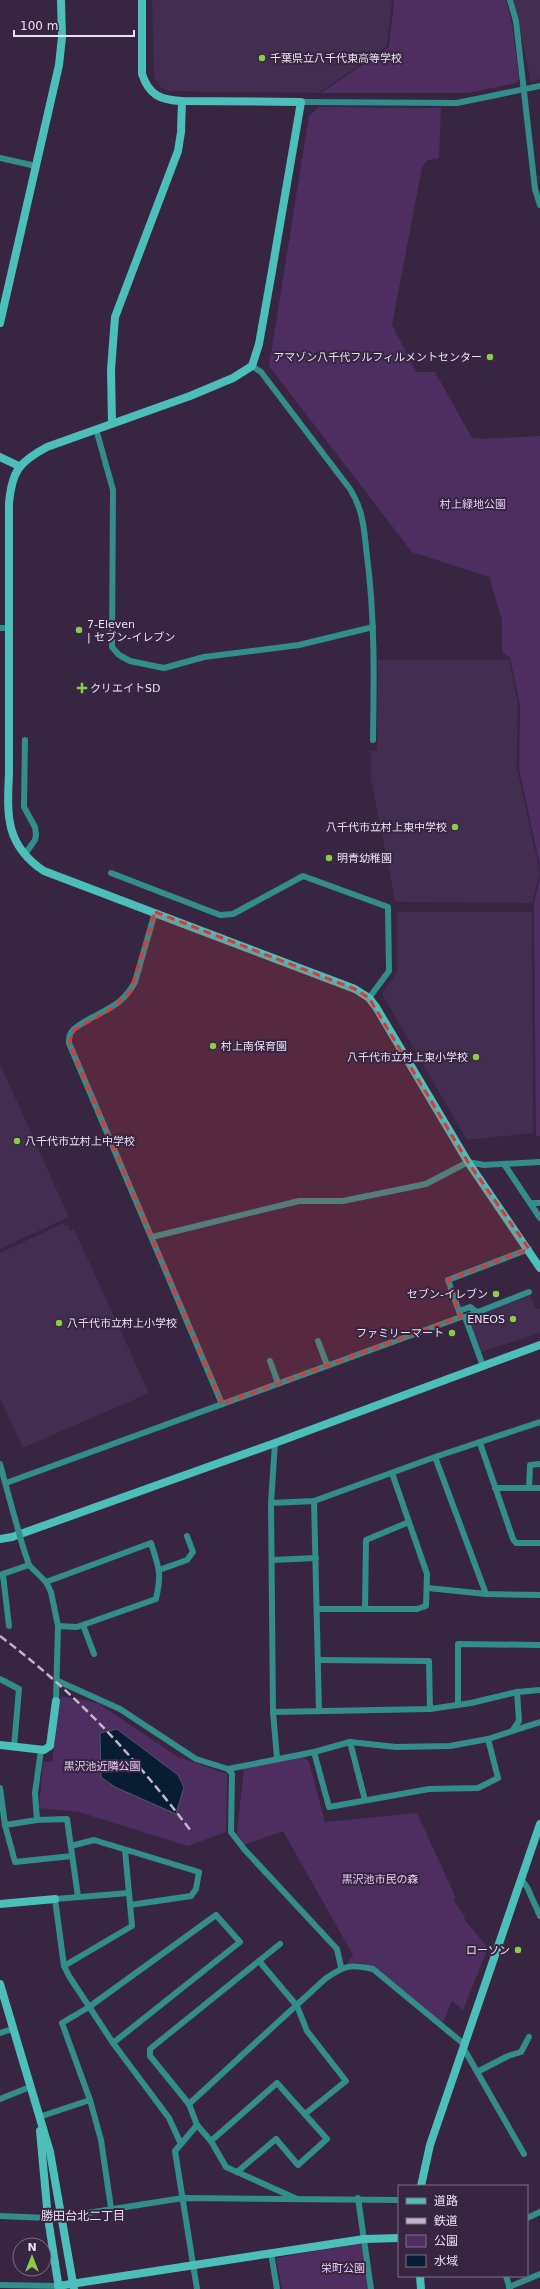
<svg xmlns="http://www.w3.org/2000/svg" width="540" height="2289" viewBox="0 0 540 2289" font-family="'DejaVu Sans','Noto Sans JP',sans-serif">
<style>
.built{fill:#432d50}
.green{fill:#4e2e61}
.water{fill:#081d33;stroke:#4c586c}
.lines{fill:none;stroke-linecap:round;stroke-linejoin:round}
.street{stroke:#328d8b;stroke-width:6}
.secondary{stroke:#4cbfbb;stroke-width:8}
.rail{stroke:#c1b5c9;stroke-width:2.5;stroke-dasharray:8 4;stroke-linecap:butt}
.street-bridge{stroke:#328d8b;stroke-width:6}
.marked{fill:#d83a3c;fill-opacity:0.2;stroke:#d83a3c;stroke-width:3;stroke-dasharray:8 5;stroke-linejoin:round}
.poi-dot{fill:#8ace47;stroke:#372541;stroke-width:1.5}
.labels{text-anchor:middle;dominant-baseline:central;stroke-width:4;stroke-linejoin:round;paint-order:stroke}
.poi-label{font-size:11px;fill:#ebe0f2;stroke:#372541;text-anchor:start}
.park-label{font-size:11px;fill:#e6ccf6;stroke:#372541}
.neighbourhood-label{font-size:12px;fill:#ebe0f2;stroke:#372541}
</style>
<rect width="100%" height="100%" fill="#372541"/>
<!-- built -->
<g class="built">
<polygon points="152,0 392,0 387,46 319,93 169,91 160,87 154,77"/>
<polygon points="514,0 540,0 540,79 531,82"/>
<polygon points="378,660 509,660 518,703 517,768 540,873 532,903 397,902 395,900 371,780 371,751 377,751"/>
<polygon points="397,912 532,912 533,1133 467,1140 382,994 397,972"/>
<polygon points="0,1064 69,1217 0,1249"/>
<polygon points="63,1223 65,1226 68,1225 70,1230 74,1229 149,1393 23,1448 0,1398 0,1253"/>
<polygon points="530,1296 535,1308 540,1309 540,1333 481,1352 469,1318"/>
</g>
<!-- green -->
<g class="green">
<polygon points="394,0 506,0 512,24 519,79 516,83 468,93 321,93 389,47"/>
<polygon points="319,107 441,108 439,158 428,160 422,167 392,325 416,372 435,372 472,438 481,439 540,436 540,866 519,769 520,705 510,658 502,652 502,620 489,577 412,552 269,366 309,116"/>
<polygon points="540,878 540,1136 536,1136 534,903"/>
<polygon points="61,1696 98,1703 178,1757 227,1774 226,1832 188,1846 79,1812 39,1808 43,1762 52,1762"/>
<polygon points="303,1757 309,1762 325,1822 417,1813 456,1898 453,1900 465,1916 464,1919 488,1948 463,2010 452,2001 443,2023 374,1967 360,1963 347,1964 353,1955 283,1831 244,1845 237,1833 244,1768"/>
<polygon points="361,2243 369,2289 282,2289 276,2258"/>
</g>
<!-- water -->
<polygon class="water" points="117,1729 178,1775 184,1787 176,1814 115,1787 101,1777 100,1733"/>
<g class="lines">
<!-- street -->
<g class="street">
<polyline points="510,0 516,21 535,189 540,205"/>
<polyline points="301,102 457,103 540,86"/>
<polyline points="0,158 36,166"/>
<path d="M252,366L261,372L350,489C364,511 364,531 367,556C375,618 374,679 373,740"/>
<polyline points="96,429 113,490 112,647 119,655 130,661 164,668 204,657 299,645 373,627"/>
<polyline points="0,628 8,628"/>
<polyline points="25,854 35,840 36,835 35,827 24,807 25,740"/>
<polyline points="111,873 220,915 233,914 303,876 388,907 389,971 369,998"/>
<path d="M155,912L135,982C120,1011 96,1011 74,1029C69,1033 69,1038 69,1043L222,1404"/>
<polyline points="504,1164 540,1218"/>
<polyline points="530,1203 540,1203"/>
<polyline points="152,1237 299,1201 343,1201 426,1184 468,1162 484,1165 540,1162"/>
<polyline points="459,1311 470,1307 477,1312"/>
<polyline points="318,1341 327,1365"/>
<polyline points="270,1361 278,1383"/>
<polyline points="483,1366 465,1317 529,1292"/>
<polyline points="275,1443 271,1503 273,1712 277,1758"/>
<polyline points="480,1443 513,1539 516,1543 540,1543"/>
<polyline points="435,1457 486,1594"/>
<polyline points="0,1464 12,1508"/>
<polyline points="6,1483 461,1317 448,1280 529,1249"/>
<polyline points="495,1488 540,1488"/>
<polyline points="529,1488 530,1465 540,1464"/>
<polyline points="314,1501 319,1711"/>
<polyline points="271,1503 314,1501 435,1457 540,1422"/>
<polyline points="23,1547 29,1565 46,1582 51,1592 58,1626 56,1701"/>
<polyline points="272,1560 316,1558"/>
<polyline points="159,1570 187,1560 193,1552 187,1536"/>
<polyline points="0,1575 29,1565"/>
<polyline points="3,1575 9,1626"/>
<path d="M46,1582L151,1543C159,1569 162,1572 156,1599L77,1627L58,1626"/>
<polyline points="428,1588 486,1594 540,1595"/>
<polyline points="318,1609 417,1609 426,1606 427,1574 392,1473"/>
<polyline points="365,1609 366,1540 409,1522"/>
<polyline points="83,1625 94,1654"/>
<polyline points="319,1660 429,1661 430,1709"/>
<polyline points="0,1679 19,1689 14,1747"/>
<polyline points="58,1681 120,1709 196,1759 228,1769 314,1752 350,1742 396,1747 450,1746 488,1739 540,1722"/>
<polyline points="458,1705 458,1644 540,1645"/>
<polyline points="273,1712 430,1709 471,1703 517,1692 540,1690"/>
<polyline points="513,1730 519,1721 517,1692"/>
<polyline points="350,1742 365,1800"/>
<polyline points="314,1752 329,1807 429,1789 478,1788 498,1778 488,1739"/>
<polyline points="228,1769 232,1774 231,1832 244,1849 337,1949 341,1967"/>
<polyline points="0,1788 5,1825 15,1862 72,1856"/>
<polyline points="37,1820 35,1793 41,1750"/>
<polyline points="5,1825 37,1820 67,1819 78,1897"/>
<polyline points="71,1846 94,1840 199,1872 196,1889 191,1896 130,1905"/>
<polyline points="521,1879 527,1887 540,1916"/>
<polyline points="129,1893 55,1899 64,1966 69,1976 113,2043 169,2118 181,2144 175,2151 197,2289"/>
<polyline points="280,1944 150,2049 150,2056 189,2104 197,2125 211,2141 226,2167 297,2199"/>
<polyline points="259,1961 297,2006 307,2031 346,2081 305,2114"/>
<polyline points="64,1966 132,1926 125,1850"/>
<polyline points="0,2033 13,2029"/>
<polyline points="464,2049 524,2154"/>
<polyline points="477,2072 508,2056 521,2052 529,2037"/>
<polyline points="0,2099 30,2087"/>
<path d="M189,2104L325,1979C345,1965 350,1964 373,1969L465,2045"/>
<polyline points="39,2117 90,2100"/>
<polyline points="211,2141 277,2083 327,2139 298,2165 276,2139 237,2172"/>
<polyline points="181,2144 197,2125"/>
<polyline points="358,2198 371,2289"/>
<polyline points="111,2208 101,2140 90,2100 62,2023 89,2007 216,1915 240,1942 113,2043"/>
<polyline points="0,2216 48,2218"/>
<polyline points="62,2217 183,2198 399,2200"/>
<polyline points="527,2218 540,2212"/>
<polyline points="271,2253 277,2289"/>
<polyline points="506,2276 510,2289"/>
<polyline points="0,2285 58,2286"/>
<polyline points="509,2287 540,2274"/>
</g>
<!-- secondary -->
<g class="secondary">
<path d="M142,0V74C149,95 160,100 182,101L301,102L272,271L259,344L252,366L233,378L190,396L47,447C19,462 12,471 9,503V773C7,815 5,845 44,871L355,989L369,998L376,1007L468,1162L540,1268"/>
<polyline points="0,323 59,65 62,37 61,0"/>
<polyline points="112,423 111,370 115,317 178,151 181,132 182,101"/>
<polyline points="0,457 19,466"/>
<polyline points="0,1539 12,1537 275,1443 540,1345"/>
<polyline points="0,1745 44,1750 50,1746 56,1701"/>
<polyline points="0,1904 55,1899"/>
<polyline points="0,1984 50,2152 74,2289"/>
<polyline points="40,2131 48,2218 59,2289"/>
<polyline points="421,2186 430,2145 540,1824"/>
<polyline points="420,2276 421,2289"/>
<polyline points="58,2286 364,2239 399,2238"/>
</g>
<!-- rail -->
<path class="rail" d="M0,1636C77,1694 133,1755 191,1831"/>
<!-- street-bridge -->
<polyline class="street-bridge" points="12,1508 23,1547"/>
</g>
<!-- marked area -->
<path class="marked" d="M155,912L355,989L369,998L468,1162L529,1249L448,1280L461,1317L222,1404L69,1043L74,1030L108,1011L130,992Z"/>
<!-- markers -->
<g class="poi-dot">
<circle cx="262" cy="58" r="4"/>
<circle cx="490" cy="357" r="4"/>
<circle cx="79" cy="630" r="4"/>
<path d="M80 682h4v4h4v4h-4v4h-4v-4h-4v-4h4z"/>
<circle cx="455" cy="827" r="4"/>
<circle cx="329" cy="858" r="4"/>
<circle cx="213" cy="1046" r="4"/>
<circle cx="476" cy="1057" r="4"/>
<circle cx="17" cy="1141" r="4"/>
<circle cx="496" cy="1294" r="4"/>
<circle cx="513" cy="1319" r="4"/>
<circle cx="59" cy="1323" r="4"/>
<circle cx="452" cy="1333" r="4"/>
<circle cx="518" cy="1950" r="4"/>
</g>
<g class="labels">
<!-- poi labels -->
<g class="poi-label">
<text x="270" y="58">千葉県立八千代東高等学校</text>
<text x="482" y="357" text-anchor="end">アマゾン八千代フルフィルメントセンター</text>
<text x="87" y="624">7-Eleven<tspan x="87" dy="13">| セブン-イレブン</tspan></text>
<text x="90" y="688">クリエイトSD</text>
<text x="447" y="827" text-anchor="end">八千代市立村上東中学校</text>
<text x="337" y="858">明青幼稚園</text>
<text x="221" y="1046">村上南保育園</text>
<text x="468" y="1057" text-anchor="end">八千代市立村上東小学校</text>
<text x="25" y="1141">八千代市立村上中学校</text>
<text x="488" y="1294" text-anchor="end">セブン-イレブン</text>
<text x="505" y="1319" text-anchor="end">ENEOS</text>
<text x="67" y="1323">八千代市立村上小学校</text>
<text x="444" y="1333" text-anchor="end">ファミリーマート</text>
<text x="510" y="1950" text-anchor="end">ローソン</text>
</g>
<!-- park labels -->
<g class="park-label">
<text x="473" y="504">村上緑地公園</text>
<text x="102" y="1766">黒沢池近隣公園</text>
<text x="380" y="1879">黒沢池市民の森</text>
<text x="343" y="2268">栄町公園</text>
</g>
<!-- neighbourhood labels -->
<g class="neighbourhood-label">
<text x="83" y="2216">勝田台北二丁目</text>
</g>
</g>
<!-- legend -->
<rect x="398" y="2185" width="130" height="92" fill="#372541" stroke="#7f7088"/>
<rect x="406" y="2198" width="20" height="6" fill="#4cbfbb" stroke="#7f7088"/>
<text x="434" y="2205" font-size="12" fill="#ebe0f2">道路</text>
<rect x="406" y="2218" width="20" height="6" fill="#c1b5c9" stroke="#7f7088"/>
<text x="434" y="2225" font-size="12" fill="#ebe0f2">鉄道</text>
<rect x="406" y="2235" width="20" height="12" fill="#4e2e61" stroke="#7f7088"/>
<text x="434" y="2245" font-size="12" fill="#ebe0f2">公園</text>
<rect x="406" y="2255" width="20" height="12" fill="#081d33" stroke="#7f7088"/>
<text x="434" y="2265" font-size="12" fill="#ebe0f2">水域</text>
<!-- north arrow -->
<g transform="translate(32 2257)"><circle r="19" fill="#372541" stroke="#7f7088"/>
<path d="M0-3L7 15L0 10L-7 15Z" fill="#8ace47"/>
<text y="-6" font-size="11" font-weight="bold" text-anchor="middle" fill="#ebe0f2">N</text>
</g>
<!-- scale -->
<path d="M14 30v6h120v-6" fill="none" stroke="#ebe0f2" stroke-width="2"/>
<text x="20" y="30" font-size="12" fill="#ebe0f2" stroke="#372541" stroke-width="3" paint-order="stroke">100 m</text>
</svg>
